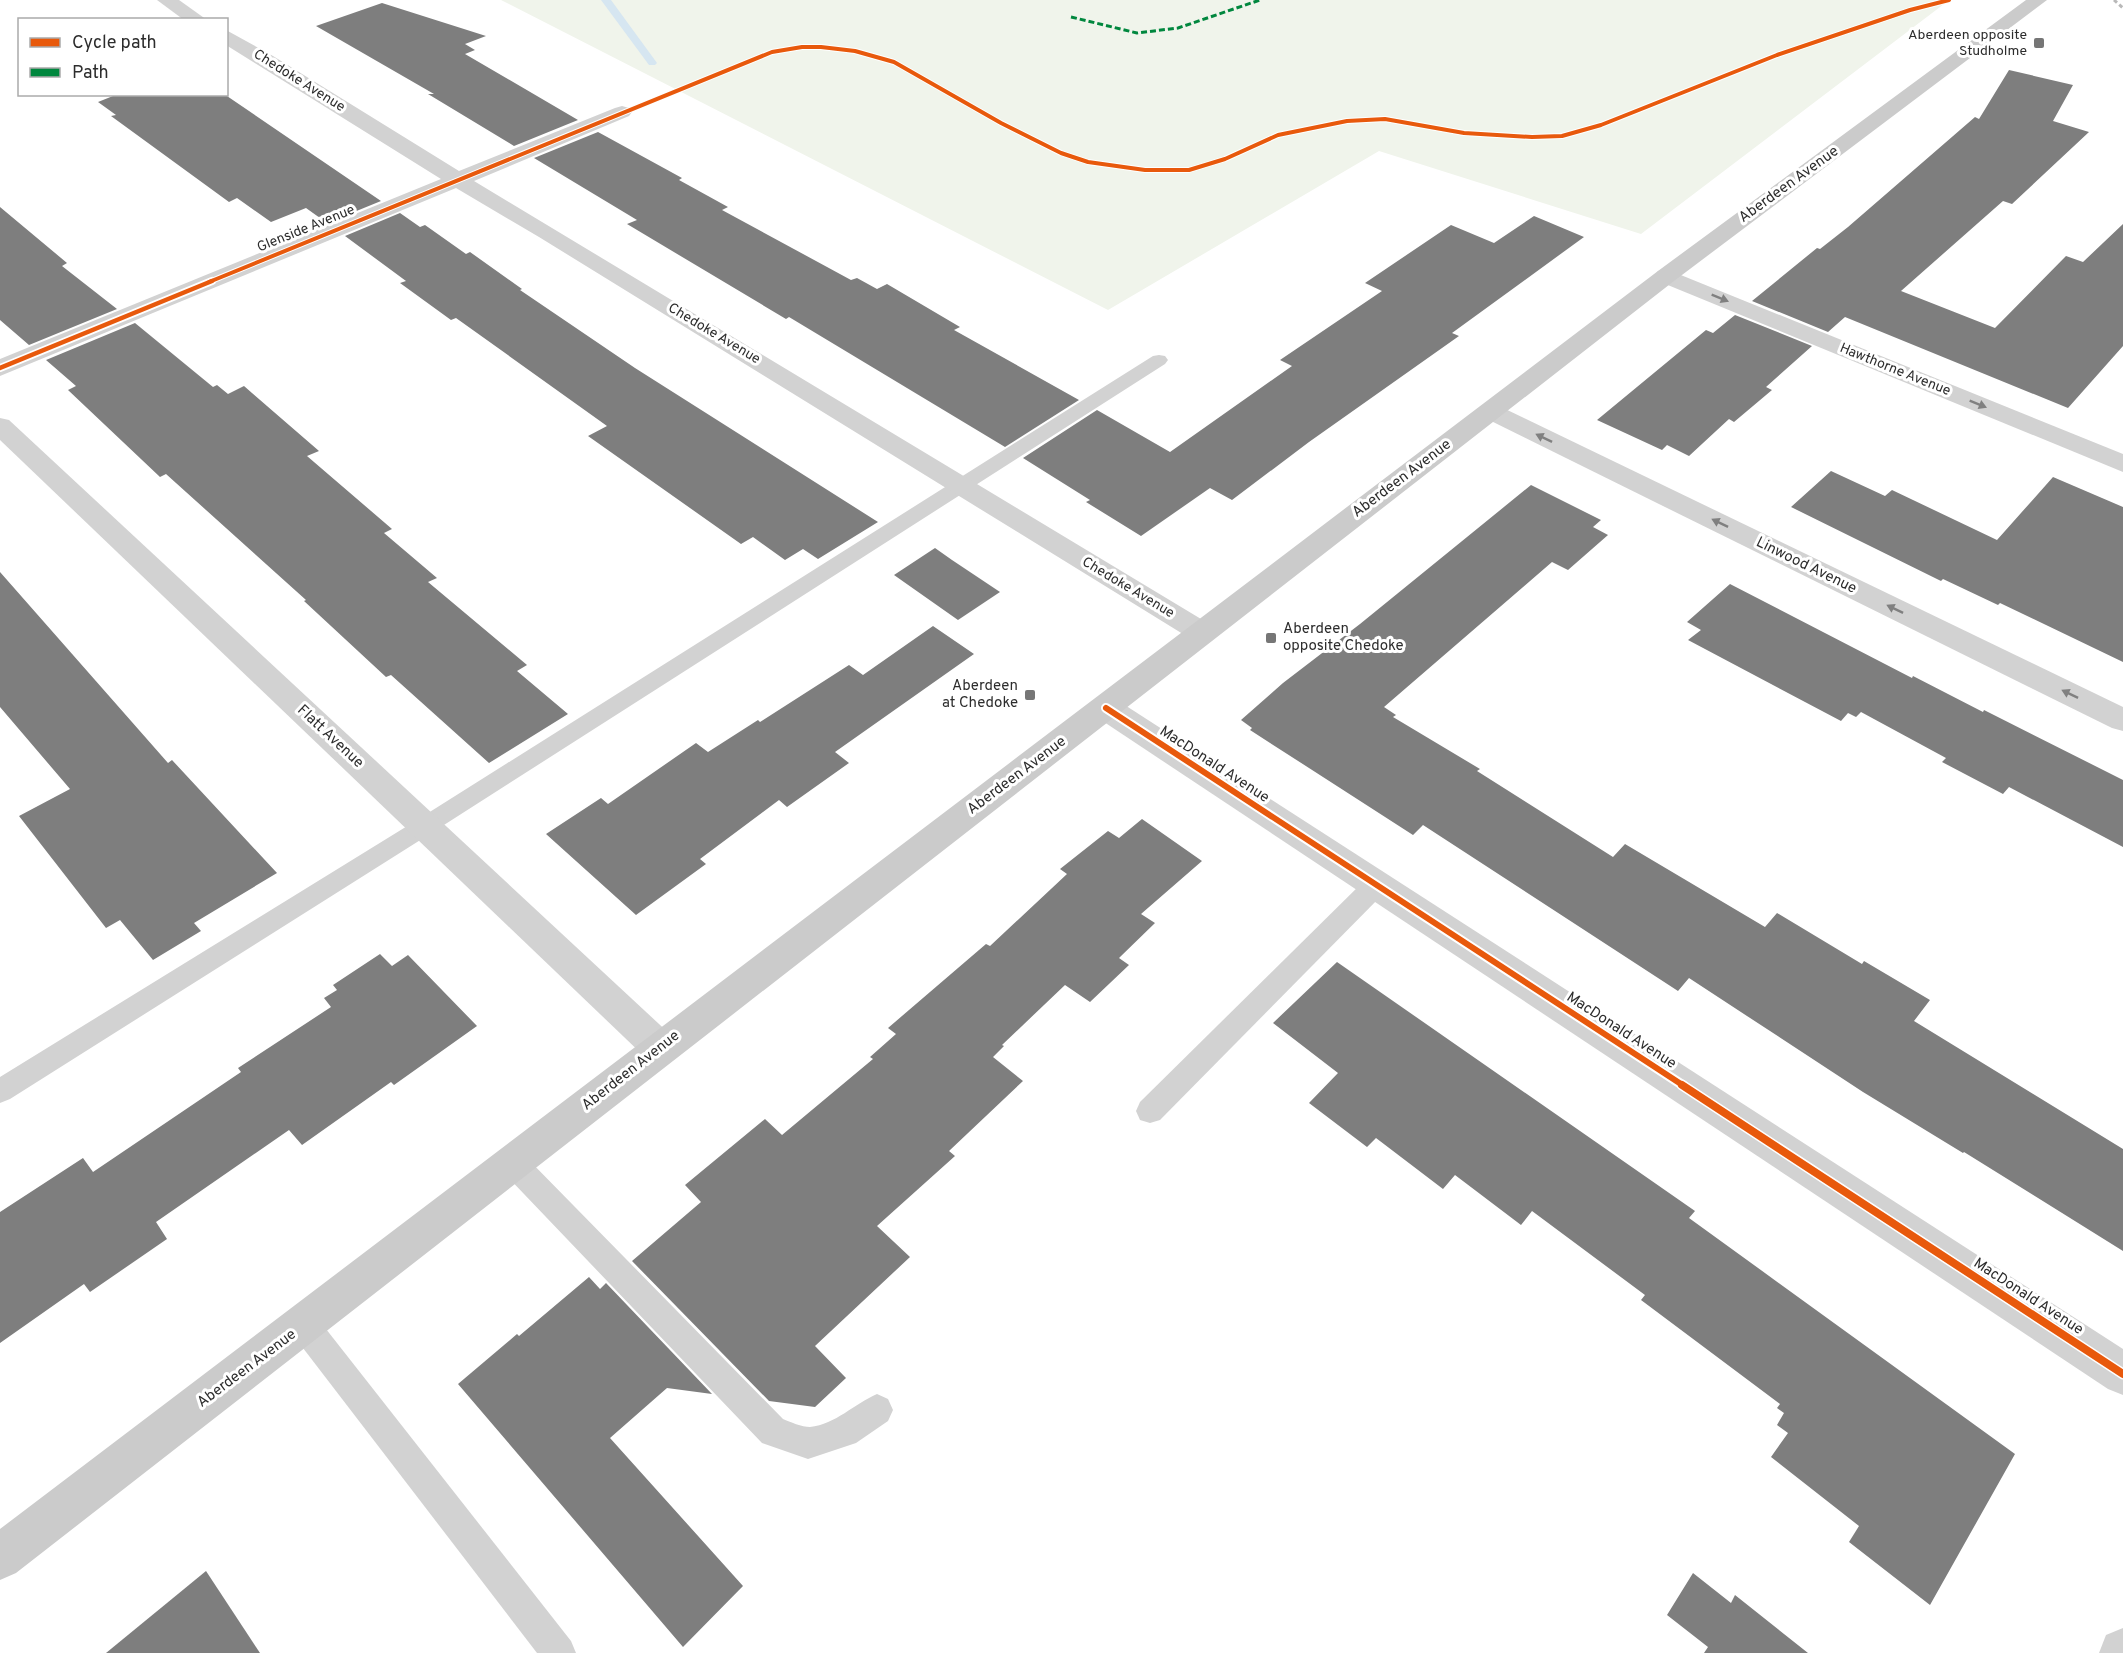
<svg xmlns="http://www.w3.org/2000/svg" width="2123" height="1653" viewBox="0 0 2123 1653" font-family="Overpass,sans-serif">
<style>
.green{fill:#f0f4eb}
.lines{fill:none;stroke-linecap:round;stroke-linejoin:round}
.stream{fill:#d6e6f1;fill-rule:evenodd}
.building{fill:#7e7e7e}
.lane{fill:#d2d2d2;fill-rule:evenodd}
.street{fill:#d2d2d2;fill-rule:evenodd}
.secondary{fill:#cbcbcb;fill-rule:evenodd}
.rail{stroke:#b9b9b9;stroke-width:3;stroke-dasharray:4 3;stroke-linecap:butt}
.quiet{stroke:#00873e;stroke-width:3;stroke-dasharray:6 3;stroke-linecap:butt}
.cycleway-far3-casing{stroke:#fff;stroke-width:6}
.cycleway-far2-casing{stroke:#fff;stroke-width:8}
.cycleway-far1-casing{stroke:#fff;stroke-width:10}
.cycleway-casing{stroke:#fff;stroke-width:11}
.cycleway-far3{stroke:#e8590c;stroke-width:4}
.cycleway-far2{stroke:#e8590c;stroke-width:4.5}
.cycleway-far1{stroke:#e8590c;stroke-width:6}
.cycleway{stroke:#e8590c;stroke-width:8}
.oneway{fill:#808080}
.poi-dot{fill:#767676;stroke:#fff;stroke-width:2}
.labels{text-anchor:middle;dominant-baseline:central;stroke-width:6;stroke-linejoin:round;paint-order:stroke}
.far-poi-label{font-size:14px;fill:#2d2d2d;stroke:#fff;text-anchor:end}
.far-street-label{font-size:14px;fill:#2d2d2d;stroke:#fff}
.street-label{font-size:15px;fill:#2d2d2d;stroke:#fff}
.poi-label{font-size:15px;fill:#2d2d2d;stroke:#fff;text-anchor:start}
</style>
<rect width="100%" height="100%" fill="#fff"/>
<!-- green -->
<polygon class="green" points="501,0 1945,0 1944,4 1641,234 1379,151 1108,310"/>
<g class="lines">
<!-- stream -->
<polygon class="stream" points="601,0 611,0 657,63 655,65 649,65"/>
</g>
<!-- building -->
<g class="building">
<polygon points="382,3 486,36 465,44 475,50 465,54 578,120 514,146 428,94 434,94 316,26"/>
<polygon points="2009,70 2073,85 2053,121 2089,132 2012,204 2003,201 1901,291 1995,328 2066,256 2083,262 2123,224 2123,346 2068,408 1845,317 1828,332 1752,301 1817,248 1820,249 1848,227 1975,117 1979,119"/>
<polygon points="118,94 224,94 381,201 327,223 306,208 271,222 237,198 229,202 111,116 116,115 98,102"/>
<polygon points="598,132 682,178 679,180 728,207 722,210 851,280 857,278 877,289 887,284 960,327 954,330 1079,400 1005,447 789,317 786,319 627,224 637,220 534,158"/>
<polygon points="0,207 67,263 62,266 117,309 29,345 0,320"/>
<polygon points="400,213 420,227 425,225 466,254 470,252 522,289 520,290 635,368 878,522 818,559 803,549 785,560 753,537 741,544 588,436 607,426 456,318 451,320 400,283 406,281 345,236"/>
<polygon points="1534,216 1584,237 1452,333 1459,336 1309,442 1232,500 1210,488 1141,536 1086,502 1090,500 1023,458 1097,410 1170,452 1292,366 1280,360 1382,291 1365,283 1451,225 1494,243"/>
<polygon points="1735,315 1812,346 1766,387 1772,390 1734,422 1729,419 1689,456 1667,445 1662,450 1597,420 1706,330 1713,333"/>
<polygon points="135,323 213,387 217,385 228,394 244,386 319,451 307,456 392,529 384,533 437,578 428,582 527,665 517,671 568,714 489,763 391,675 386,677 304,601 306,600 166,474 160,477 68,390 76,386 46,360"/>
<polygon points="1831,471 1885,496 1892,490 1997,540 2053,477 2123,507 2123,662 2000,603 1998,605 1943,579 1941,581 1791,507"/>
<polygon points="1531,485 1601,520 1593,527 1608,535 1568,570 1552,562 1384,707 1396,715 1393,717 1480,769 1477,771 1613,857 1625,844 1765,927 1777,913 1862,964 1864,961 1930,1000 1914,1021 2123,1149 2123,1251 1964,1152 1963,1153 1863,1092 1689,978 1678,991 1423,825 1413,835 1250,730 1252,728 1241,720 1283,683 1360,624"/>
<polygon points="935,548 952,560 1000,592 958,620 894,575"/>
<polygon points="0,572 168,763 172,760 277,873 194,923 201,931 153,960 120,920 106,928 19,816 70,789 0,707"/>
<polygon points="1730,584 1912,678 1913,676 1983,712 1984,710 2123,780 2123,847 2009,787 2003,794 1942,762 1946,758 1861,712 1856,717 1848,713 1841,721 1688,640 1701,630 1687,622"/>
<polygon points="933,626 974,654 835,752 849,763 787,807 779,800 700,859 706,864 636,915 546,834 601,798 608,804 696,743 708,752 758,720 760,722 849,665 863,675"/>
<polygon points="1142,819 1202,861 1141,914 1155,923 1119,958 1129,965 1090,1002 1065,985 1002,1045 1004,1046 993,1057 1023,1081 949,1151 955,1156 877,1226 910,1257 815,1346 846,1378 815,1407 769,1401 632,1261 701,1202 685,1185 765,1119 782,1135 873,1059 870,1057 896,1034 888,1028 986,944 990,946 1067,874 1060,869 1108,831 1119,838"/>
<polygon points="380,954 392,966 408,955 477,1026 394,1085 391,1082 302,1145 289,1130 156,1222 167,1239 90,1292 84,1284 0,1343 0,1212 83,1158 93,1172 241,1072 238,1068 331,1007 324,998 337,990 333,985"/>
<polygon points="1337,962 1695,1211 1689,1218 2015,1454 1930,1605 1849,1542 1859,1526 1771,1457 1788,1433 1777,1425 1784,1413 1777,1408 1780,1404 1641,1300 1645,1295 1532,1211 1521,1225 1455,1175 1443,1189 1376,1138 1367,1147 1309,1103 1338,1073 1273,1023"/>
<polygon points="589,1277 600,1289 606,1283 712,1394 667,1388 610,1438 743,1586 683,1647 458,1384 517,1334 519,1336"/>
<polygon points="206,1571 260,1653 106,1653"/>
<polygon points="1693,1573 1731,1603 1735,1595 1808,1653 1704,1653 1708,1647 1667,1615"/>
</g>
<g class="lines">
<!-- lane -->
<g class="lane">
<polygon points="1159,355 1165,356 1168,360 1165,364 433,832 10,1099 0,1103 0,1077 417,820 1153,356"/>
<polygon points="1376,875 1385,878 1388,885 1385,892 1160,1120 1150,1123 1140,1120 1136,1111 1140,1102 1367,878"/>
<path d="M512,1149L522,1153L783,1419C790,1422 802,1427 810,1427C836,1424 854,1404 877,1394L888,1399L893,1410L888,1421L856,1443L808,1459L762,1443L502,1171L498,1162L502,1153Z"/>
<polygon points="304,1310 315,1315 571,1641 576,1653 537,1653 293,1335 289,1325 293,1315"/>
</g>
<!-- street -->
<g class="street">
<polygon points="157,0 179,0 207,20 184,20"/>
<polygon points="226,30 273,56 459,171 615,108 622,106 629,108 632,112 629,116 474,181 1211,625 1216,632 1211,639 1201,642 1191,639 539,237 456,188 0,376 0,359 441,179 226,45"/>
<polygon points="1666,269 2123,454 2123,472 1658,281 1654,276 1658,271"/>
<polygon points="1490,403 1499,406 2123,707 2123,731 2112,728 1481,416 1477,411 1481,406"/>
<polygon points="0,418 9,420 673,1037 678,1048 673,1059 660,1064 647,1059 0,440"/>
<polygon points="1106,697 1117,700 2123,1349 2123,1395 2108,1389 1095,716 1091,708 1095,700"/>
<polygon points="2123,1628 2123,1653 2099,1653 2106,1635"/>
</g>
<!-- secondary -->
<polygon class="secondary" points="2026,0 2047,0 1674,281 16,1573 0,1580 0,1529 1658,271"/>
<!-- rail -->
<polyline class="rail" points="2114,0 2123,8"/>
<!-- quiet -->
<polyline class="quiet" points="1071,17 1137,33 1178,28 1260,0"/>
<defs>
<polyline id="cycleway-far3" points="209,282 772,52 802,47 821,47 855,51 894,62 1001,123 1061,153 1088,162 1145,170 1189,170 1225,159 1278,135 1347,121 1385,119 1464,133 1532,137 1562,136 1601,125 1777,55 1910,10 1949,0"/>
<polyline id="cycleway-far2" points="0,368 212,281"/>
<polyline id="cycleway-far1" points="1106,708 1684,1086"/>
<polyline id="cycleway" points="1682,1085 2123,1374"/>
</defs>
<!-- cycleway-far3 casing -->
<use href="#cycleway-far3" class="cycleway-far3-casing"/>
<!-- cycleway-far2 casing -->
<use href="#cycleway-far2" class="cycleway-far2-casing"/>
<!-- cycleway-far1 casing -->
<use href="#cycleway-far1" class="cycleway-far1-casing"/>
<!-- cycleway casing -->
<use href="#cycleway" class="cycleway-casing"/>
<!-- cycleway-far3 -->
<use href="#cycleway-far3" class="cycleway-far3"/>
<!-- cycleway-far2 -->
<use href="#cycleway-far2" class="cycleway-far2"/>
<!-- cycleway-far1 -->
<use href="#cycleway-far1" class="cycleway-far1"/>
<!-- cycleway -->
<use href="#cycleway" class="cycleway"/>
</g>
<!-- one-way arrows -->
<defs><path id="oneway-solid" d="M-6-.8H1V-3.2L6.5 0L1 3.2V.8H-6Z" transform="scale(1.5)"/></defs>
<g class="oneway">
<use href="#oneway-solid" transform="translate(1720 298) rotate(22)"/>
<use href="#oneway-solid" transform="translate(1978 404) rotate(22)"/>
<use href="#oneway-solid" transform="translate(1544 438) rotate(-154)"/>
<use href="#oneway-solid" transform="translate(1720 523) rotate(-154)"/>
<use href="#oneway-solid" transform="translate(1895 609) rotate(-154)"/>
<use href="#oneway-solid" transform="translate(2070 694) rotate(-154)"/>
</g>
<!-- markers -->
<g class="poi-dot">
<rect x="2033" y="37" width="12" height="12" rx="3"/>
<rect x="1265" y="632" width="12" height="12" rx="3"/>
<rect x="1024" y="689" width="12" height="12" rx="3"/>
</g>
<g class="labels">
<!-- far-poi labels -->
<g class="far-poi-label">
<text x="2027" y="35">Aberdeen opposite<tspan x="2027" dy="16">Studholme</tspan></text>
</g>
<!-- far-street labels -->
<g class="far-street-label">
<text transform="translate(299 81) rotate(32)">Chedoke Avenue</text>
<text transform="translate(306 229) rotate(-22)">Glenside Avenue</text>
<text transform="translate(714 334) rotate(31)">Chedoke Avenue</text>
<text transform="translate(1895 370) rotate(22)">Hawthorne Avenue</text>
<text transform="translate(1128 588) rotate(31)">Chedoke Avenue</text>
</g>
<!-- street labels -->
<g class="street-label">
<text transform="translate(1789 185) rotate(-36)">Aberdeen Avenue</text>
<text transform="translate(1402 479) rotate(-37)">Aberdeen Avenue</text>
<text transform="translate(1806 566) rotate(26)">Linwood Avenue</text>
<text transform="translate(330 737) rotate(43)">Flatt Avenue</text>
<text transform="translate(1214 765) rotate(33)">MacDonald Avenue</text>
<text transform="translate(1017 776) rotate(-37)">Aberdeen Avenue</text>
<text transform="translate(1621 1031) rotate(33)">MacDonald Avenue</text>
<text transform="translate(631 1071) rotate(-38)">Aberdeen Avenue</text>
<text transform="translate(2028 1297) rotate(33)">MacDonald Avenue</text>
<text transform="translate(247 1369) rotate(-37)">Aberdeen Avenue</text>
</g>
<!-- poi labels -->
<g class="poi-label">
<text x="1283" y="629">Aberdeen<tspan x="1283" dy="17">opposite Chedoke</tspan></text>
<text x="1018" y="686" text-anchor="end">Aberdeen<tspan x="1018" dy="17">at Chedoke</tspan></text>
</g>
</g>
<!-- legend -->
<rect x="18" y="18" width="210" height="78" fill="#ffffff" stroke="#ababab" stroke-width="1.5"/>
<rect x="30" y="38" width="30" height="9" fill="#e8590c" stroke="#ababab" stroke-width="1.5"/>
<text x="72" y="48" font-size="18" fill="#2d2d2d">Cycle path</text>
<rect x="30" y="68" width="30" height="9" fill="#00873e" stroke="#ababab" stroke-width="1.5"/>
<text x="72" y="78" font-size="18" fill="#2d2d2d">Path</text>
</svg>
